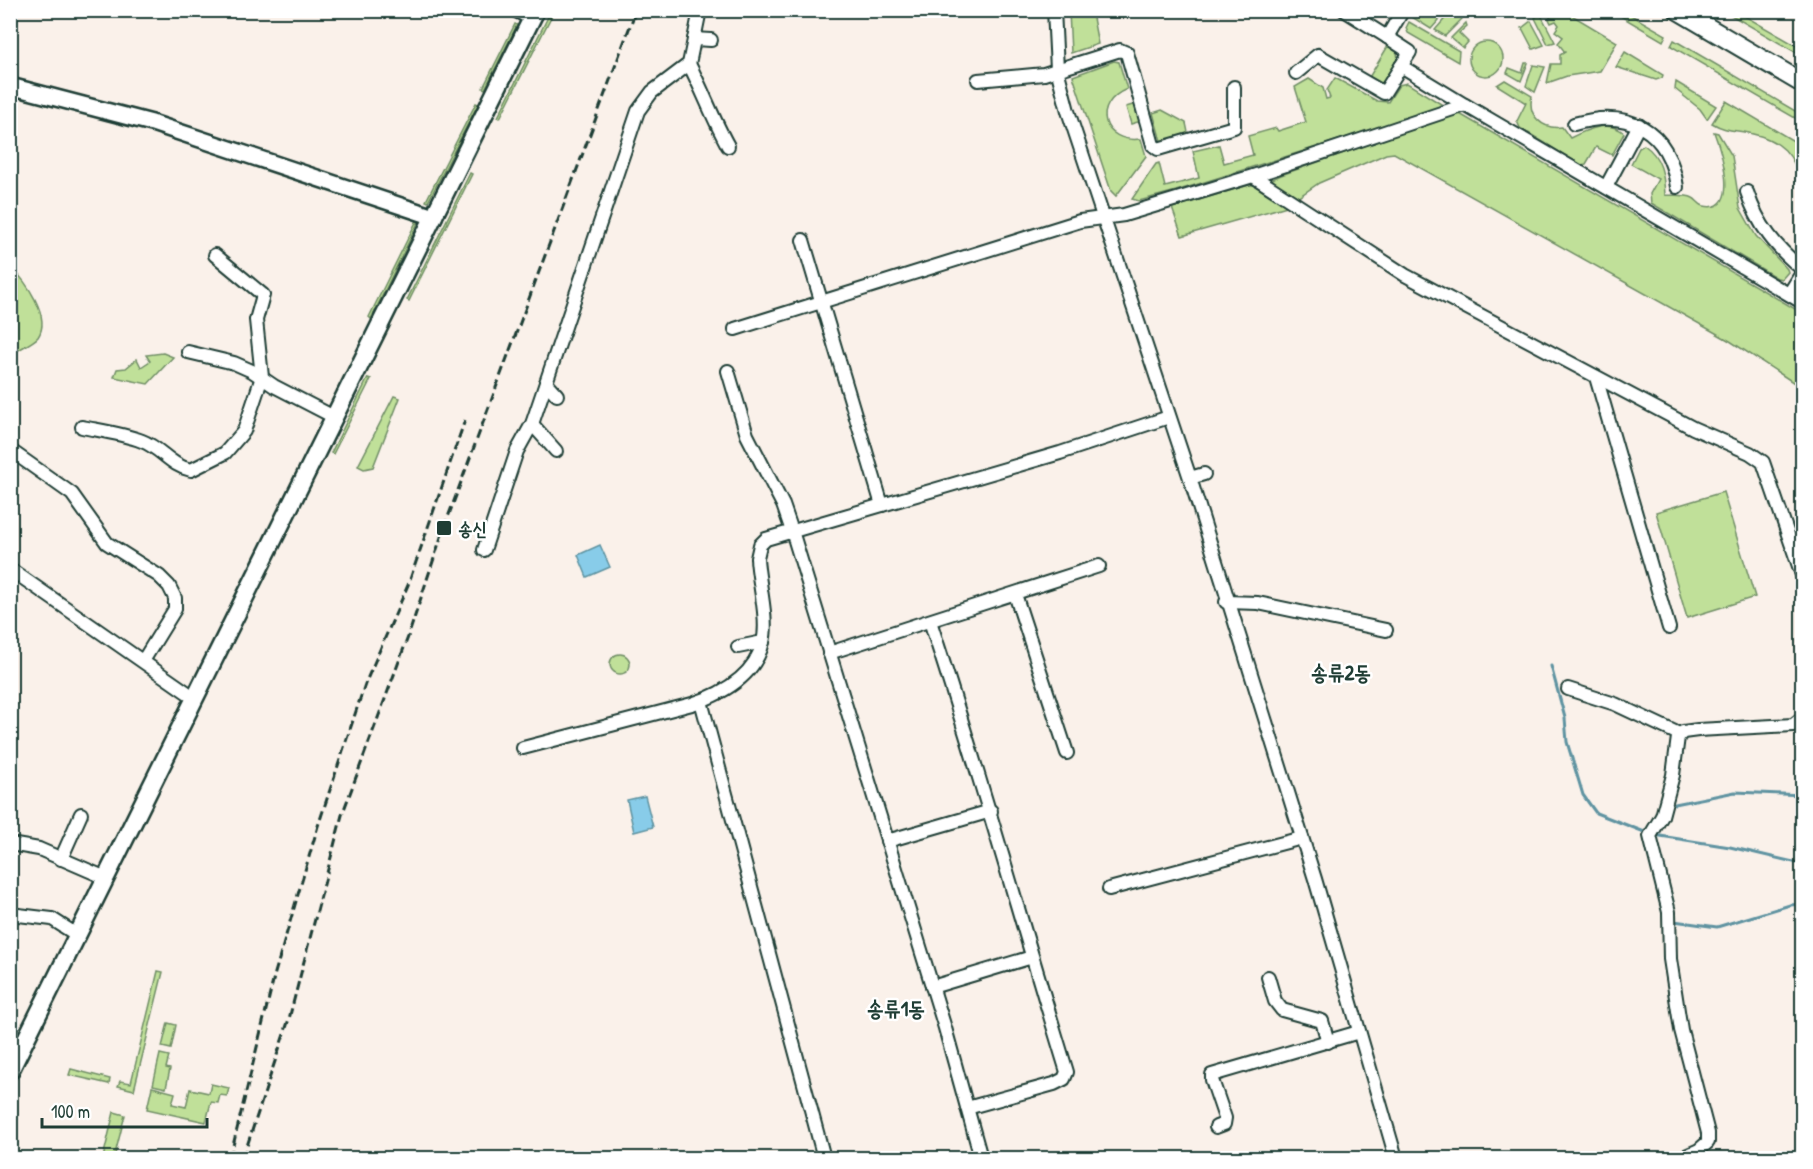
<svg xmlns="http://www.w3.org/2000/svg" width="1813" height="1169" viewBox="0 0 1813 1169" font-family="'Patrick Hand','Poor Story',sans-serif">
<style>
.green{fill:#c0e099;stroke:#708e66;stroke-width:1.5}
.water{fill:#88cce9;stroke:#5e93a1;stroke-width:1.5}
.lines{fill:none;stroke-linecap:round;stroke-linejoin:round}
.stream{stroke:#5e93a1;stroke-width:3}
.minor-casing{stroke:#1f3d34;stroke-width:16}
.tertiary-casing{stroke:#1f3d34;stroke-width:20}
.secondary-casing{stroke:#1f3d34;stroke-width:21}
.primary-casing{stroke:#1f3d34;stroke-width:22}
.minor{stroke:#fff;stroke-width:12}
.tertiary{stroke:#fff;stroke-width:15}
.secondary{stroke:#fff;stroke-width:16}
.primary{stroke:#fff;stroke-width:18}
.rail{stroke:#1f3d34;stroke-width:3;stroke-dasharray:9 4.5;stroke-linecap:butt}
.poi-dot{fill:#1f3d34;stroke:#fff;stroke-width:2}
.labels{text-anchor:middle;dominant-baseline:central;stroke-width:5;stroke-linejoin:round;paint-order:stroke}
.poi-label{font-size:18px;font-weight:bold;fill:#1f3d34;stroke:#fff;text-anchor:start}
.quarter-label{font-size:21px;font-weight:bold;fill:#1f3d34;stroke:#fff}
</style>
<rect width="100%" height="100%" fill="#faf1ea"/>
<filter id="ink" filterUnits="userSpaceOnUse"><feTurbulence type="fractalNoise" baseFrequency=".0167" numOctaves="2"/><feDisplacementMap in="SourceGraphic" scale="12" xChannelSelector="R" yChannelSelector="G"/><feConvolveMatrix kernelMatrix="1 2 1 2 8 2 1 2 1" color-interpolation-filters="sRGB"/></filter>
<g filter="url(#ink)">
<!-- green -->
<g class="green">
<polygon points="551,11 554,11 500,118 498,117"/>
<polygon points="1069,11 1096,11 1093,18 1098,44 1071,53"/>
<polygon points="1416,11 1416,10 1447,11 1431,29 1412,17"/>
<polygon points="1457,11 1462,19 1445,36 1435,30 1449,14"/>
<polygon points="1551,11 1565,11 1617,42 1600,71 1567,76 1547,83 1551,64 1560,64 1560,55 1565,52 1558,43 1563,37 1555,31 1559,25 1556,21 1551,23 1549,19 1552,15"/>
<polygon points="1612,11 1624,11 1666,35 1663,41"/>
<polygon points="1724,11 1736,11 1802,49 1802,56"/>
<polygon points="1540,13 1555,42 1548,44 1535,18"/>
<polygon points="1531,21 1544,45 1533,49 1522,28"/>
<polygon points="1409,22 1459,51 1458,62 1408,33 1406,28"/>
<polygon points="1466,23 1467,26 1459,33 1468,42 1463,48 1451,38"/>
<polygon points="515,24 517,25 485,89 483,88"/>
<polygon points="1674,40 1802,115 1802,122 1671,46"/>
<circle cx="1486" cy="59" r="17"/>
<polygon points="1388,46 1397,52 1398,60 1385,82 1377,84 1368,79"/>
<polygon points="1625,52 1663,75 1662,78 1656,80 1616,67"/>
<path d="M1114,61L1119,62L1127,89C1091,104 1102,144 1141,139L1146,156L1116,196L1111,191L1073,76Z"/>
<polygon points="1525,63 1528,63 1521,81 1507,73 1509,68 1522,73"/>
<polygon points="1533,65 1545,67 1535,92 1526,86"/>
<polygon points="1335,78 1377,101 1388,102 1399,85 1407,83 1441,104 1437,109 1176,191 1139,201 1132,199 1156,164 1159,163 1165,187 1199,178 1193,151 1219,145 1224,163 1253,155 1248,136 1276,128 1278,131 1306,122 1295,87 1309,79 1323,88 1326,99 1330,98 1327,90"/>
<path d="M1505,80L1532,96C1527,116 1543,130 1562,127L1570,138C1586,130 1609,119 1624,133L1612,155L1596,147L1586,164L1581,165L1520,128L1517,121L1526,103L1497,85Z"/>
<polygon points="1676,82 1716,106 1707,119 1700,109 1675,89"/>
<path d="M1726,101L1802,146V185C1794,154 1782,140 1749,133C1735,130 1725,131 1712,123Z"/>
<polygon points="476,103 478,104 428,202 426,201"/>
<polygon points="1136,104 1141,121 1131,124 1126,107"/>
<polygon points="1162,110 1186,123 1189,137 1161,141 1153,113"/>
<polygon points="1458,113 1802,313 1802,388 1730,341 1394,153 1386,154 1319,183 1297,198 1274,182 1272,179 1281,175"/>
<path d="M1714,132L1718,133L1732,156L1740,208L1756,236L1787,269L1788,272L1782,279L1777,278L1651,203L1650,194L1658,179L1631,164L1639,148L1644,145C1662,157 1664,176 1665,195C1673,196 1686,194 1693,198C1697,200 1699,205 1704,206C1742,214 1720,148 1714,132Z"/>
<polygon points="470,173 472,174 409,301 407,300"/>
<polygon points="1249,185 1257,185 1287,206 1182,236 1172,208"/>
<polygon points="419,216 421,217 371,319 369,317"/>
<path d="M11,267C25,280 52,317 38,337C33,343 18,349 11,355Z"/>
<polygon points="163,353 173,357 148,384 114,377 117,369 126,368 137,359 141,367 150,361 146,355"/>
<polygon points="368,378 371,379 333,454 331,453"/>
<polygon points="394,396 400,398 373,467 364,469 358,466"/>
<polygon points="1723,492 1755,597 1687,618 1656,512"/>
<circle cx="620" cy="664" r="10"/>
<polygon points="158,971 163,972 134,1090 118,1086 120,1081 131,1083"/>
<polygon points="168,1023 176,1025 171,1049 162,1047"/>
<polygon points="160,1054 169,1056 166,1068 170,1069 166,1088 153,1085"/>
<polygon points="71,1069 110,1079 109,1084 69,1075"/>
<polygon points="211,1084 229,1088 227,1096 220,1095 218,1103 211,1102 206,1122 147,1109 152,1087 175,1093 172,1104 186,1107 190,1089 209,1093"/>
<polygon points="114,1112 125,1115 114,1158 103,1158"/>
</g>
<!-- water -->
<g class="water">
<polygon points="600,545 610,567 587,577 578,555"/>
<polygon points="645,796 653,827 634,832 627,800"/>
</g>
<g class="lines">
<!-- stream -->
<g class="stream">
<polyline points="1551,666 1565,718 1567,742 1583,795 1596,813 1647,833"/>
<polyline points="1675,804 1735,792 1802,795"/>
<polyline points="1654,835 1730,847 1802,864"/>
<polyline points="1674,921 1717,927 1790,905 1802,904"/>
</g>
<defs>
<g id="minor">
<polyline points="514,10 532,19"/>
<polyline points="1054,10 1057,69 1068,111 1190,478 1315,879 1396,1158"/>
<polyline points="1344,10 1387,37"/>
<polyline points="694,39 711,40"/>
<path d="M689,64C703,91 713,119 728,146"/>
<polyline points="1401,66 1465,105"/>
<polyline points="1296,73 1318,55 1384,93 1410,52 1387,37 1403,10"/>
<polyline points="978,80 1044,74 1120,50 1127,53 1153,145 1158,149 1234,127 1234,87"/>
<path d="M1574,124C1628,108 1669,129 1677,187"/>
<polyline points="1253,176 1405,275 1693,428 1750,453 1763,462 1802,575"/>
<polyline points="1606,187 1639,125"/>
<path d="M1747,192C1758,226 1776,247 1802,269"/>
<polyline points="803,240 882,505"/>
<polyline points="1789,294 1802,273"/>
<polyline points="735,329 1080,221 1124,215 1253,176 1465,105 1802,302"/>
<polyline points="188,352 234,363 252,371 274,386 334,417"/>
<polyline points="728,371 747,435 783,505 792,531 945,1028 981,1158"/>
<polyline points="1596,377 1669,628"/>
<polyline points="546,383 557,395"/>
<polyline points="532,424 556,451"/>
<path d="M82,427C102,431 123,434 142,441C161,448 171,466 191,470L225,453L244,431L262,377L256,320L263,295L215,255"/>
<polyline points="10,450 72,494 107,543 159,576 169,586 175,598 175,609 143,661"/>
<polyline points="1190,478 1204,474"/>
<polyline points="484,550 517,451 532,424 638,111 652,92 689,64 700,10"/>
<polyline points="10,569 195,698"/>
<polyline points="1015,594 1067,753"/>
<polyline points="1226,602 1258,603 1386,630"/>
<path d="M930,621C979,770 1021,922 1067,1072L1064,1079L1054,1084L967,1108"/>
<polyline points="738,647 763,642"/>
<polyline points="829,653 1099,566"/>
<polyline points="1568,689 1615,704 1679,734"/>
<polyline points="701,701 824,1158"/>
<path d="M523,748L692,704C722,694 755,676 763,642C769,620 758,581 757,558L760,545L766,539L1060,453L1169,417"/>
<polyline points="887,841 991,811"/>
<polyline points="10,844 39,849 106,878"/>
<polyline points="61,859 81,814"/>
<polyline points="1109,889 1302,838"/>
<polyline points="10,914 52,919 77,935"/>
<polyline points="1268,977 1275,1001 1282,1010 1322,1021 1328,1042"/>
<polyline points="932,987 1032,957"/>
<polyline points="1216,1127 1224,1124 1225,1118 1212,1080 1212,1075 1359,1032"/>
<polyline points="1681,1158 1699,1150 1708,1142 1708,1133 1681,1030 1670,959 1669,912 1650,836 1662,816 1673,775 1678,737 1683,732 1698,730 1793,725 1802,718"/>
</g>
<polyline id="tertiary" points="10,86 152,123 434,217"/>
<polyline id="secondary" points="10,1071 536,10"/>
<polyline id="primary" points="1678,10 1802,83"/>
</defs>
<!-- minor casing -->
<use href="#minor" class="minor-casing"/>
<!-- tertiary casing -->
<use href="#tertiary" class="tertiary-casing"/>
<!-- secondary casing -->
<use href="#secondary" class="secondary-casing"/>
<!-- primary casing -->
<use href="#primary" class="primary-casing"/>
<!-- minor -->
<use href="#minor" class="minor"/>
<!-- tertiary -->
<use href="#tertiary" class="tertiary"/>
<!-- secondary -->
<use href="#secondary" class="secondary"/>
<!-- primary -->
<use href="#primary" class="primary"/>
<!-- rail -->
<g class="rail">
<polyline points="230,1158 275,973 318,826 365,684 408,585 465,420"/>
<polyline points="243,1158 289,1019 342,815 408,637 444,528 636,10"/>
</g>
</g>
</g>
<!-- markers -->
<rect class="poi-dot" x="436" y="520" width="16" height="16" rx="3"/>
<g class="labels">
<!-- poi labels -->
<g class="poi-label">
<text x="458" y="528">송신</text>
</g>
<!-- quarter labels -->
<g class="quarter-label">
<text x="1341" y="672">송류2동</text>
<text x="896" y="1008">송류1동</text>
</g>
</g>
<!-- margin -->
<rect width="1813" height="1169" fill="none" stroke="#fff" stroke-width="36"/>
<rect x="18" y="18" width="1777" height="1133" fill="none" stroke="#1f3d34" stroke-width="2" filter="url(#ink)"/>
<!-- scale -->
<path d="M42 1118v9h165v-9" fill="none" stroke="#1f3d34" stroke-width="3"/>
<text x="51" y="1118" font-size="18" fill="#1f3d34" stroke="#ffffff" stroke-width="4.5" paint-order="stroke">100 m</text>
</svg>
